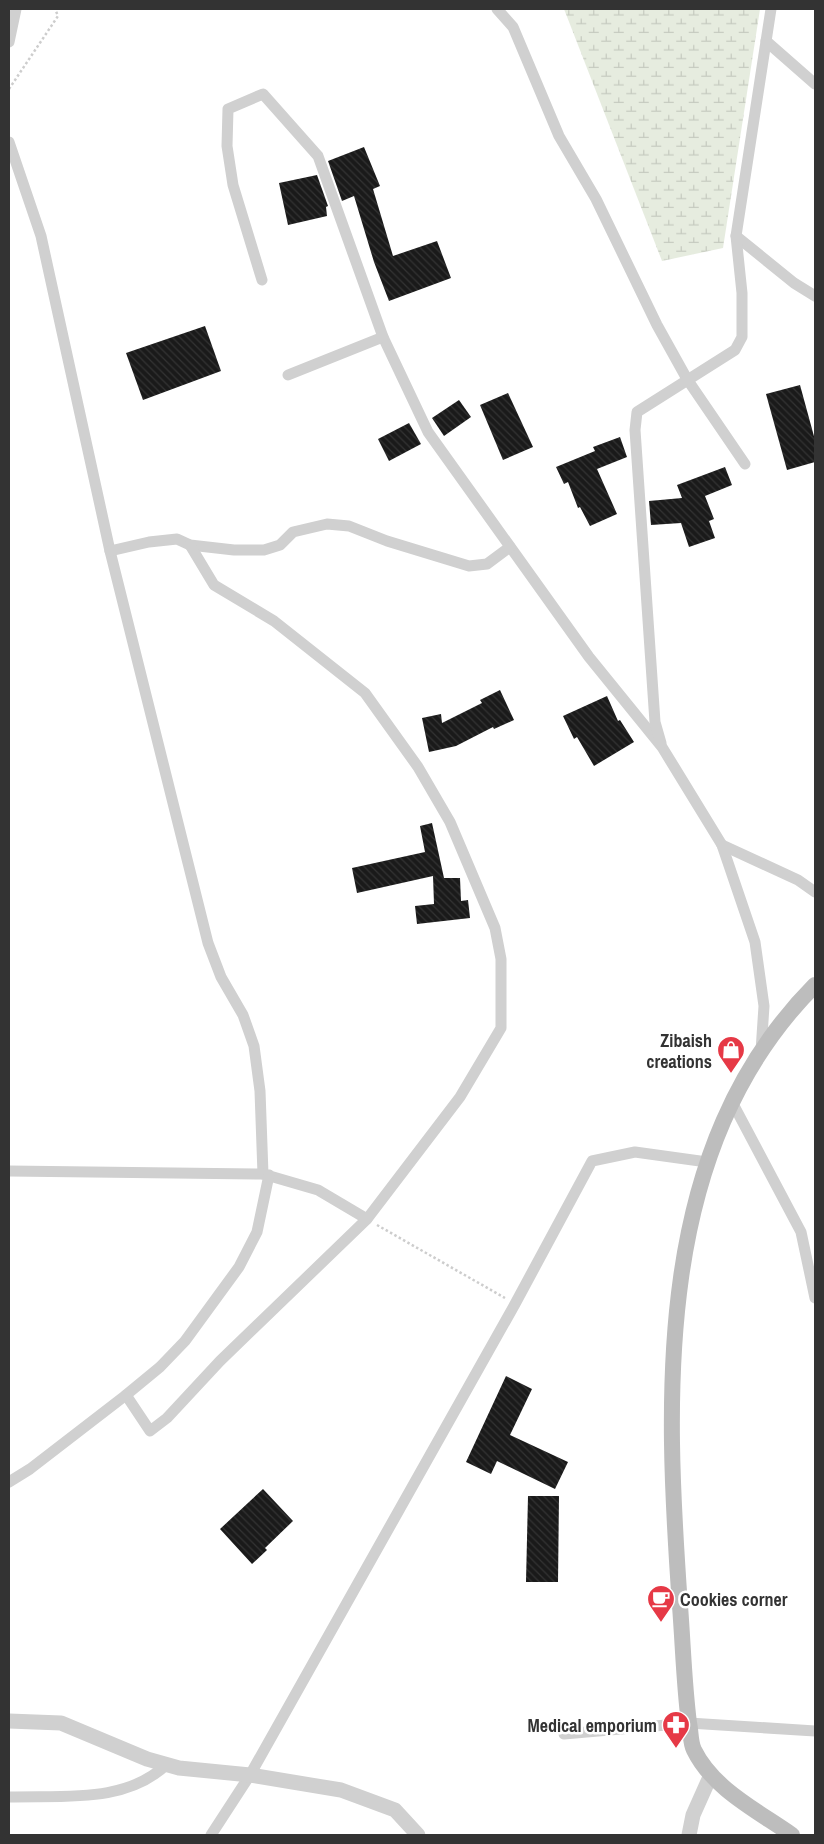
<svg xmlns="http://www.w3.org/2000/svg" width="824" height="1844" viewBox="0 0 824 1844" font-family="'Archivo Narrow',sans-serif">
<style>
.wetland{fill:url(#wetland-marsh)}
.building{fill:url(#building-back-hatch)}
.lines{fill:none;stroke-linecap:round;stroke-linejoin:round}
.path{stroke:#cdcdcd;stroke-width:2.5;stroke-dasharray:2.5 2.5;stroke-linecap:butt}
.minor{stroke:#d0d0d0;stroke-width:11}
.tertiary{stroke:#d0d0d0;stroke-width:15}
.secondary{stroke:#bdbdbd;stroke-width:16}
.labels{text-anchor:middle;dominant-baseline:central;stroke-width:5;stroke-linejoin:round;paint-order:stroke}
.poi-label{font-size:18px;font-weight:bold;fill:#333;stroke:#fff;text-anchor:end}
</style>
<defs>
<pattern id="wetland-marsh" width="20" height="14" patternUnits="userSpaceOnUse" patternTransform="scale(1.25)"><rect width="20" height="14" fill="#e6ecdf"/><path d="M1 5h8M5 5V1M11 12h8M15 12V8" fill="none" stroke="#c6cbc0"/></pattern>
<pattern id="building-back-hatch" width="6" height="6" patternUnits="userSpaceOnUse" patternTransform="scale(1.25)"><rect width="6" height="6" fill="#1a1a1a"/><path d="M-1 5l2 2M0 0l6 6M5-1l2 2" fill="none" stroke="#333"/></pattern>
</defs>
<rect width="100%" height="100%" fill="#fff"/>
<!-- wetland -->
<polygon class="wetland" points="564,9 760,9 723,248 662,261"/>
<!-- building -->
<g class="building">
<polygon points="364,147 380,186 373,189 393,256 437,241 451,278 389,301 374,262 354,196 342,201 328,161"/>
<polygon points="317,175 328,206 326,207 327,216 288,225 279,183"/>
<polygon points="205,326 221,371 143,400 126,353"/>
<polygon points="800,385 815,440 815,462 787,470 766,394"/>
<polygon points="508,393 533,447 503,460 480,405"/>
<polygon points="459,400 471,417 444,436 432,418"/>
<polygon points="409,423 421,444 389,461 378,439"/>
<polygon points="620,437 627,457 597,469 617,514 590,526 580,507 578,508 568,482 564,484 556,467 595,451 593,447"/>
<polygon points="725,467 732,485 705,496 714,519 709,521 715,538 689,547 681,523 651,525 649,501 682,498 677,485"/>
<polygon points="500,690 514,720 494,729 493,727 456,746 429,752 422,718 441,714 442,723 482,703 480,700"/>
<polygon points="607,696 618,721 620,720 634,742 594,766 577,737 574,739 563,716"/>
<polygon points="432,823 444,878 460,878 461,901 468,900 470,918 417,924 415,906 434,904 433,876 357,893 352,868 425,852 420,826"/>
<polygon points="506,1376 532,1389 510,1435 568,1462 555,1489 497,1461 491,1474 466,1462"/>
<polygon points="263,1489 293,1521 265,1548 267,1550 252,1564 220,1529"/>
<polygon points="528,1496 559,1496 558,1582 526,1582"/>
</g>
<g class="lines">
<!-- path -->
<g class="path">
<polyline points="9,89 58,16 55,9"/>
<polyline points="377,1225 505,1298"/>
</g>
<!-- minor -->
<g class="minor">
<polyline points="497,9 513,27 559,136 596,199 657,325 687,379 745,464"/>
<polyline points="766,41 815,84"/>
<polyline points="9,42 16,9"/>
<polyline points="9,142 41,236 110,551 208,943 221,977 243,1015 254,1046 260,1091 263,1174 9,1171"/>
<polyline points="736,236 794,283 815,296"/>
<polyline points="262,280 233,185 227,146 228,109 263,94 318,156 383,337 428,432 589,657 662,747 722,845 755,942 764,1006 761,1051"/>
<polyline points="288,375 383,337"/>
<polyline points="110,551 149,542 177,539 190,545 234,550 264,550 280,545 293,532 327,524 349,526 387,541 469,566 487,564 510,547"/>
<polyline points="661,743 655,722 635,430 637,412 735,350 742,337 742,293 736,236 771,9"/>
<polyline points="722,845 798,880 815,892"/>
<polyline points="731,1100 801,1232 815,1298"/>
<polyline points="263,1174 318,1190 367,1219"/>
<polyline points="126,1395 150,1431 167,1418 220,1361 367,1219 460,1097 501,1028 501,959 495,928 450,822 418,767 365,693 274,621 214,585 190,545"/>
<polyline points="9,1482 30,1469 126,1395 160,1367 185,1341 239,1267 257,1232 269,1175"/>
<polyline points="564,1734 689,1723 815,1731"/>
<path d="M9,1797C62,1795 126,1804 167,1764"/>
<polyline points="211,1835 250,1775 515,1304 592,1161 635,1152 707,1162"/>
</g>
<!-- tertiary -->
<g class="tertiary">
<polyline points="9,1721 61,1723 147,1759 179,1768 250,1775 341,1790 395,1810 418,1835"/>
<polyline points="689,1835 693,1815 710,1777"/>
</g>
<!-- secondary -->
<path class="secondary" d="M792,1835C758,1811 713,1789 694,1750C690,1742 691,1731 689,1723C684,1684 683,1644 680,1606C665,1393 653,1148 815,985"/>
</g>
<!-- icons -->
<defs>
<symbol id="shop-pin" viewBox="-11 -11 22 30"><path d="M0 17L-7.5 6A9.5 9.5 0 1 1 7.5 6Z" fill="#e63946" stroke="#fff"/><path d="M-5-2.5h2.3a2.7 3.5 0 0 1 5.4 0H5L5.5 6h-11ZM-1.5-2.5h3a1.5 2.3 0 0 0-3 0Z" fill="#fff"/></symbol>
<symbol id="cafe-pin" viewBox="-11 -11 22 30"><path d="M0 17L-7.5 6A9.5 9.5 0 1 1 7.5 6Z" fill="#e63946" stroke="#fff"/><path d="M-5.5-4.5H6V0H3Q3 3.5 0 3.5H-2.5Q-5.5 3.5-5.5 0ZM3-3.2v2h1.7v-2ZM-6 4.5H4V6H-6Z" fill="#fff"/></symbol>
<symbol id="pharmacy-pin" viewBox="-11 -11 22 30"><path d="M0 17L-7.5 6A9.5 9.5 0 1 1 7.5 6Z" fill="#e63946" stroke="#fff"/><path d="M-2-6h4v4h4v4h-4v4h-4v-4h-4v-4h4Z" fill="#fff"/></symbol>
</defs>
<g fill-rule="evenodd">
<use href="#shop-pin" x="715" y="1034" width="32" height="43"/>
<use href="#cafe-pin" x="645" y="1583" width="32" height="43"/>
<use href="#pharmacy-pin" x="660" y="1709" width="32" height="43"/>
</g>
<g class="labels">
<!-- poi labels -->
<g class="poi-label">
<text x="712" y="1040">Zibaish<tspan x="712" dy="21">creations</tspan></text>
<text x="680" y="1599" text-anchor="start">Cookies corner</text>
<text x="657" y="1725">Medical emporium</text>
</g>
</g>
<!-- border -->
<rect width="824" height="1844" fill="none" stroke="#333333" stroke-width="20"/>
</svg>
